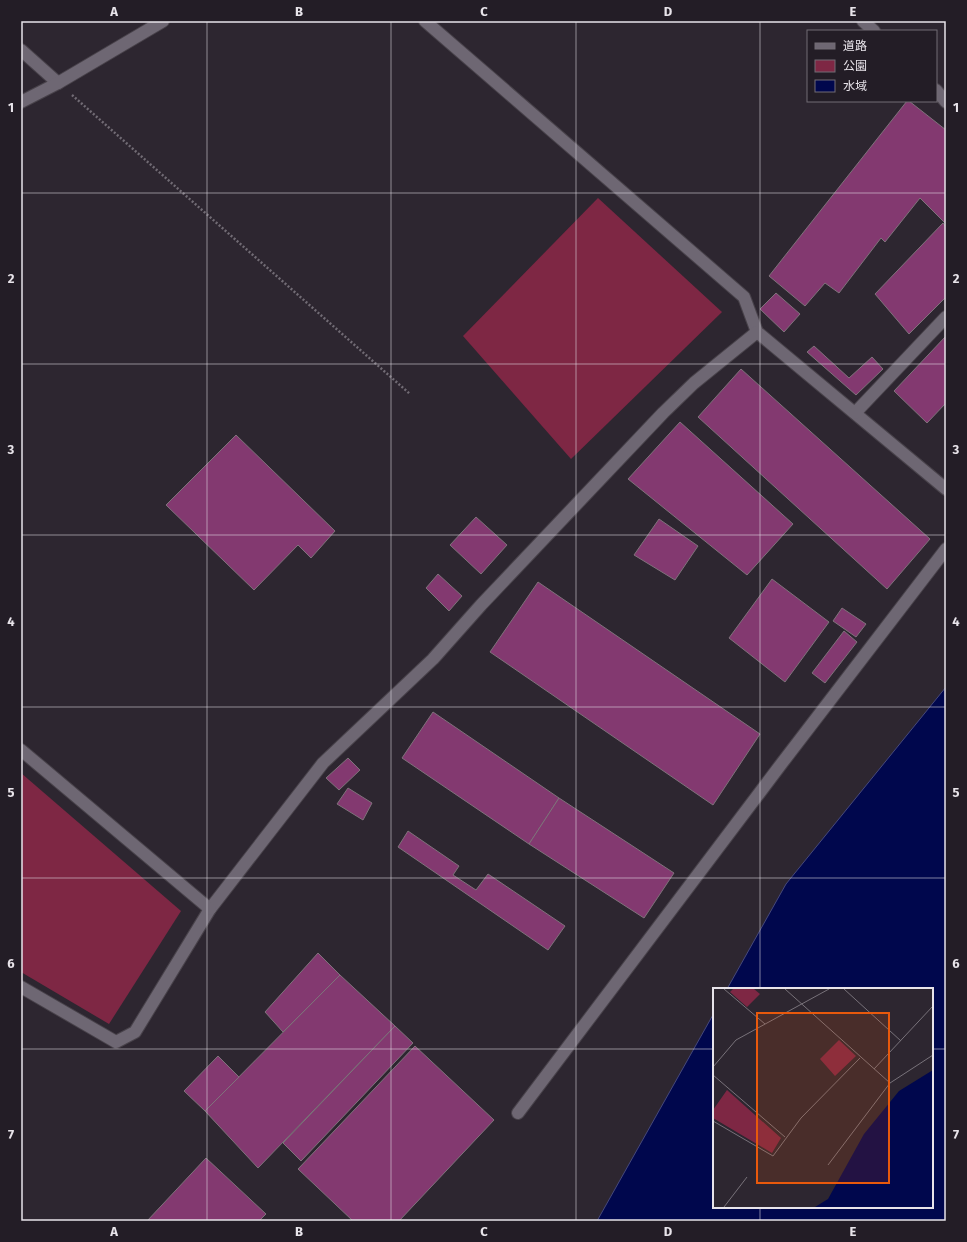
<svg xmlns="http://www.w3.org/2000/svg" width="967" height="1242" viewBox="0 0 967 1242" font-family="'Fira Sans','Noto Sans JP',sans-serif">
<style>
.green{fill:#7e2744}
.water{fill:#00074d;stroke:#46497c}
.building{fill:#833970;stroke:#7f727b}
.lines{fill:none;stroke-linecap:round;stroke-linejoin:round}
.street-casing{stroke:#48424a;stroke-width:14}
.secondary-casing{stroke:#48424a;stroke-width:14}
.path{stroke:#716b74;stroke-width:2.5;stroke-dasharray:2 2;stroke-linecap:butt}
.street{stroke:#6e6773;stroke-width:12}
.secondary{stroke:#6e6773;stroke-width:12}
.grid{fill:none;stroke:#e8e4ea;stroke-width:1;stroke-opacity:0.55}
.inset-road{fill:none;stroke:#78727a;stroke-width:1}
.view{fill:#e8590c;fill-opacity:0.15;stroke:#e8590c;stroke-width:2}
.inset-edge{fill:none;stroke:#e8e4ea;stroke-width:2}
.neatline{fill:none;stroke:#e8e4ea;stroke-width:1.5}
.grid-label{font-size:13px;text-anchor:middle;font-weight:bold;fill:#e8e4ea}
</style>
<rect width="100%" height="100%" fill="#2d2630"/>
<!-- green -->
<g class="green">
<polygon points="598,198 722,312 571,459 463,336"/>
<polygon points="21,773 181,911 109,1024 21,972"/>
</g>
<!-- water -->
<polygon class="water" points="946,687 946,1221 597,1221 714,1013 714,1207 932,1207 932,989 727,989 786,884"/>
<!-- building -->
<g class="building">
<polygon points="907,101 909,101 946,130 946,224 920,198 885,242 881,238 839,293 825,283 805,306 769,276"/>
<polygon points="943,223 946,227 946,297 909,334 875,294"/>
<polygon points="776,293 800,314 784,332 760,309"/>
<polygon points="946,336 946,403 927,423 894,391"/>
<polygon points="814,346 849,378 872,357 883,369 856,395 807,352"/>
<polygon points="741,369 930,539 887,589 698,417"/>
<polygon points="680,422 793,524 747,575 628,479"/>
<polygon points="236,435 335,531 311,558 298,545 254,590 166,505"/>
<polygon points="476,517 507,545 481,574 450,545"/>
<polygon points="659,519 698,546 675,580 634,555"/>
<polygon points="438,574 462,596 449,611 426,588"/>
<polygon points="772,579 829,622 785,682 729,638"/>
<polygon points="538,582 760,734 713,805 490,652"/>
<polygon points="842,608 866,624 856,637 833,621"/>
<polygon points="844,631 857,642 825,683 812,673"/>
<polygon points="433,712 559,798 529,844 402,758"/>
<polygon points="348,758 360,770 339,790 326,778"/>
<polygon points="348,788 372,803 363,820 337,804"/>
<polygon points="559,798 674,873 644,918 529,844"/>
<polygon points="408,831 459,866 453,875 476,890 488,874 565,926 548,950 398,847"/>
<polygon points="318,953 340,975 283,1032 265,1012"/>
<polygon points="340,975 395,1026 258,1168 205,1111"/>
<polygon points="395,1026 413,1043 301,1161 283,1143"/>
<polygon points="415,1046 494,1120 399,1221 353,1221 298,1169"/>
<polygon points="218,1056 239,1077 205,1111 184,1091"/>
<polygon points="206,1158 266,1214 259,1221 147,1221"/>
</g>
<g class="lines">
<defs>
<g id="street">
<polyline points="425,21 744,297 757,332 946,489"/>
<polyline points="21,50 58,83"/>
<polyline points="855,413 946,317"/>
<polyline points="21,987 116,1042 135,1032 210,909 323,763 433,659 481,605 663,413 694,383 757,332"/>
</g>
<g id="secondary">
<polyline points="863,21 874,31"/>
<polyline points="936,90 946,102"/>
<polyline points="21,102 58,83 163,21"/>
<polyline points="21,750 210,909"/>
<polyline points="518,1113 782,763 946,549"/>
</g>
</defs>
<!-- street casing -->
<use href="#street" class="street-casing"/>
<!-- secondary casing -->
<use href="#secondary" class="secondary-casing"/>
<!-- path -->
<polyline class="path" points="72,95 410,394"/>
<!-- street -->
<use href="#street" class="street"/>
<!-- secondary -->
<use href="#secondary" class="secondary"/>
</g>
<!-- grid -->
<path class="grid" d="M207,21V1221M391,21V1221M576,21V1221M760,21V989M21,193H946M21,364H946M21,535H946M21,707H946M21,878H946M21,1049H714M932,1049H946M760,1207V1221"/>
<!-- overview -->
<g transform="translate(713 988)">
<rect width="220" height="220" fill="#2d2630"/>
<path d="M20,1H41L47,6L34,19L17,4ZM126,52L143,68L122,88L107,71ZM14,102L68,150L59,165L0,130V122Z" fill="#7e2744"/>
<path d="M220,82V219H102L115,211L151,146L186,103Z" fill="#00074d"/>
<path class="inset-road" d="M11,1L52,36M72,1L177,95M131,1L188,53M0,79L23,52L116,1M161,81L220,18M0,87L72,149M0,133L60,168L88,130L147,70M115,177L177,95L220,67M11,219L34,189"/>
<path class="view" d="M44,25H176V195H44Z"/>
<rect width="220" height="220" class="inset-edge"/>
</g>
<!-- border -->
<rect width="967" height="1242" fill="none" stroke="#231d26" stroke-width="44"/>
<!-- legend -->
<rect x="807" y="30" width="130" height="72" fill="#231d26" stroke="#726d74"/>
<rect x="815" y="43" width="20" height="6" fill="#6e6773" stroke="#726d74"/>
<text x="843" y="50" font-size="12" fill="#e8e4ea">道路</text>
<rect x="815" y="60" width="20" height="12" fill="#7e2744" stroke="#726d74"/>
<text x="843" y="70" font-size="12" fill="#e8e4ea">公園</text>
<rect x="815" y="80" width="20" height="12" fill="#00074d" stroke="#726d74"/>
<text x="843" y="90" font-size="12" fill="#e8e4ea">水域</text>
<rect x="22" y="22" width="923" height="1198" class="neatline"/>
<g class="grid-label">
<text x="114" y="16">A</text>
<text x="299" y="16">B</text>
<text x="484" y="16">C</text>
<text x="668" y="16">D</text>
<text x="853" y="16">E</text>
<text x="11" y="112">1</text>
<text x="956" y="112">1</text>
<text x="11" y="283">2</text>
<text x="956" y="283">2</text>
<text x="11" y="454">3</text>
<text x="956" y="454">3</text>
<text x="11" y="626">4</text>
<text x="956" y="626">4</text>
<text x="11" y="797">5</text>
<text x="956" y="797">5</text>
<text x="11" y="968">6</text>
<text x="956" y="968">6</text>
<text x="11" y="1139">7</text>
<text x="956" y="1139">7</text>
<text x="114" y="1236">A</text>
<text x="299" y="1236">B</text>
<text x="484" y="1236">C</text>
<text x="668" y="1236">D</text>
<text x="853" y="1236">E</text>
</g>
</svg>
